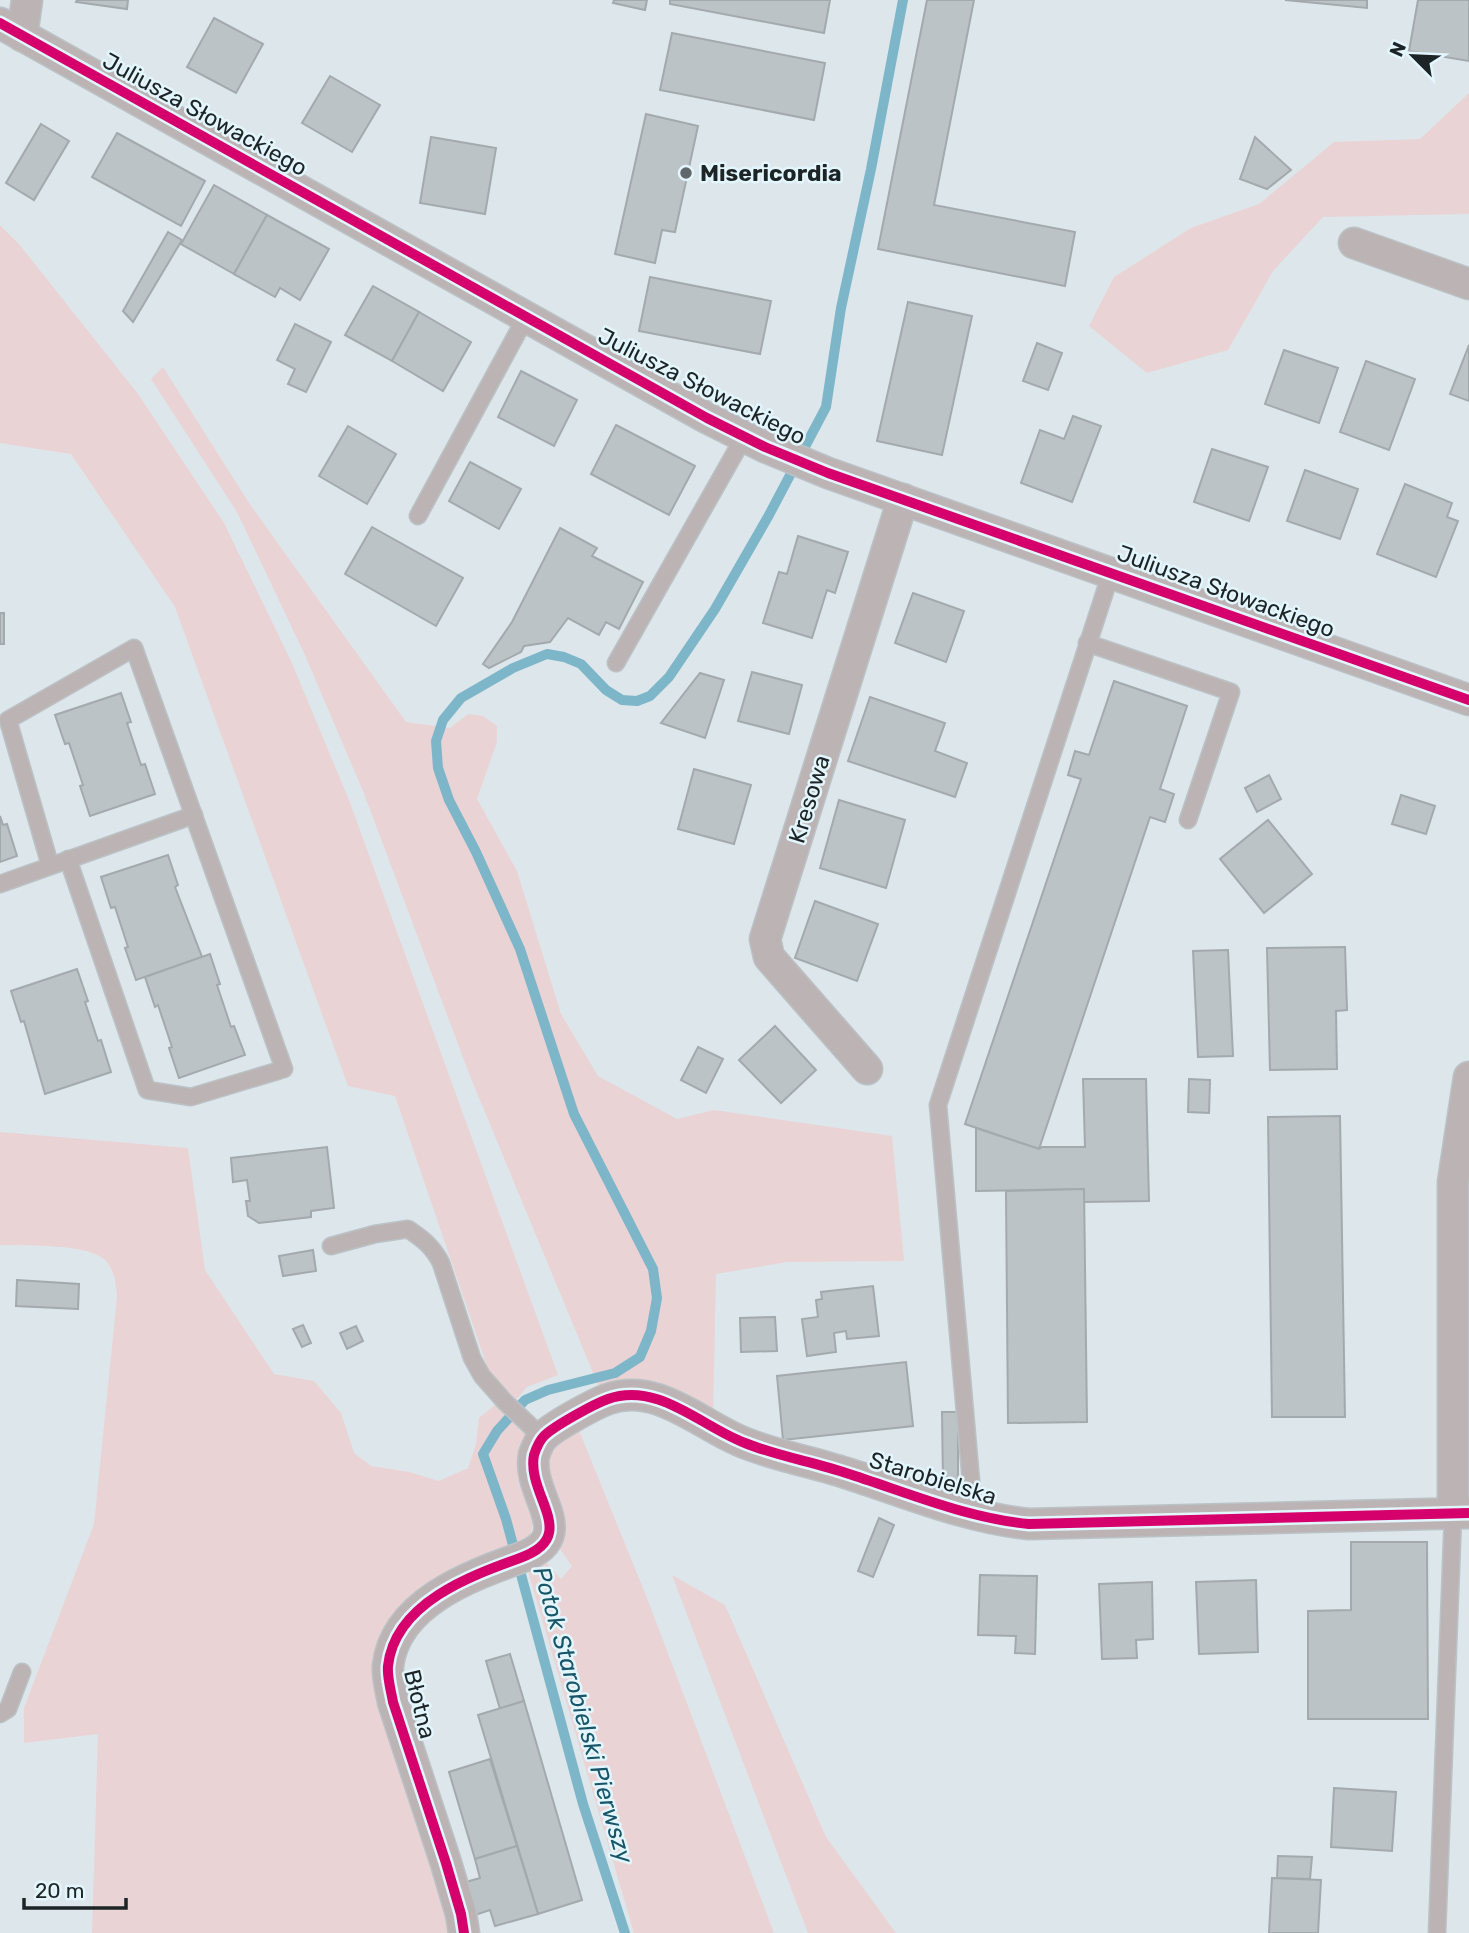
<svg xmlns="http://www.w3.org/2000/svg" width="1469" height="1933" viewBox="0 0 1469 1933" font-family="Rubik,sans-serif">
<style>
.green{fill:#ead3d5}
.lines{fill:none;stroke-linecap:round;stroke-linejoin:round}
.stream{stroke:#7eb6c9;stroke-width:10}
.building{fill:#bcc3c7;stroke:#a3aaae;stroke-width:2}
.lane-casing{stroke:#bbc2c6;stroke-width:19}
.street-casing{stroke:#bbc2c6;stroke-width:33}
.lane{stroke:#bcb4b4;stroke-width:16}
.street{stroke:#bcb4b4;stroke-width:30}
.cycleway-casing{stroke:#e4f6fd;stroke-width:15}
.cycleway{stroke:#d6006c;stroke-width:10}
.poi-dot{fill:#60686b;stroke:#e4f6fd;stroke-width:2.5}
.labels{text-anchor:middle;dominant-baseline:central;stroke-width:5;stroke-linejoin:round;paint-order:stroke}
.street-label{font-size:23px;fill:#1d2426;stroke:#e4f6fd}
.poi-label{font-size:23px;font-weight:bold;fill:#1d2426;stroke:#e4f6fd;text-anchor:start}
.water-label{font-size:24px;font-style:italic;fill:#185569;stroke:#e4f6fd}
</style>
<rect width="100%" height="100%" fill="#dde6ea"/>
<!-- green -->
<g class="green">
<polygon points="1469,93 1469,214 1323,217 1273,271 1228,350 1147,373 1089,326 1114,277 1191,228 1259,204 1334,142 1420,139"/>
<polygon points="0,225 19,244 138,394 224,523 291,661 349,800 558,1375 527,1387 514,1402 489,1372 395,1096 348,1086 175,607 71,454 0,443"/>
<polygon points="163,367 249,503 406,722 450,728 468,714 483,716 497,726 497,742 477,799 517,871 561,1014 598,1076 677,1119 714,1110 892,1136 904,1261 787,1262 716,1274 713,1418 601,1392 470,1076 363,791 304,653 237,512 151,379"/>
<path d="M0,1132L188,1148L205,1270L274,1374L314,1381L341,1413L354,1453L371,1466L409,1472L439,1481L468,1468L476,1444L479,1418L496,1404L526,1434C524,1442 521,1453 521,1462C524,1493 543,1512 526,1544L388,1638L456,1933H92L98,1734L24,1743V1708L94,1524L117,1297C116,1283 115,1272 106,1261C90,1243 25,1246 0,1245Z"/>
<path d="M578,1428L647,1598L774,1933H634L527,1568L544,1560L561,1579L572,1566L560,1549C563,1542 566,1535 566,1527C563,1504 533,1469 550,1447C556,1439 570,1434 578,1428Z"/>
<polygon points="672,1575 725,1605 826,1837 896,1933 808,1933"/>
</g>
<g class="lines">
<!-- stream -->
<polyline class="stream" points="625,1933 583,1804 506,1519 483,1454 497,1431 525,1400 548,1390 615,1373 640,1357 651,1331 657,1298 653,1269 574,1114 520,949 476,852 449,800 438,768 436,741 443,720 461,698 513,668 547,654 564,657 581,664 606,690 622,700 637,701 650,696 669,677 715,609 769,515 826,407 841,308 871,169 903,0"/>
</g>
<!-- building -->
<g class="building">
<polygon points="77,0 128,0 127,9 76,2"/>
<polygon points="614,0 647,0 645,10 613,3"/>
<polygon points="670,0 830,0 824,33 670,4"/>
<polygon points="927,0 974,0 934,205 1075,232 1065,286 878,249"/>
<polygon points="1285,0 1367,0 1367,8"/>
<polygon points="1418,0 1469,0 1469,61 1409,51"/>
<polygon points="214,18 263,44 236,93 187,67"/>
<polygon points="672,33 825,63 814,120 660,90"/>
<polygon points="330,76 380,105 352,152 302,123"/>
<polygon points="646,114 698,126 675,232 662,230 655,263 615,254"/>
<polygon points="41,124 69,141 34,200 6,183"/>
<polygon points="117,133 205,181 181,226 92,177"/>
<polygon points="431,137 496,148 485,214 420,203"/>
<polygon points="1255,137 1291,170 1267,189 1240,179"/>
<polygon points="214,185 267,215 234,274 181,244"/>
<polygon points="267,215 329,249 300,300 280,288 275,297 234,274"/>
<polygon points="168,232 182,240 133,322 123,311"/>
<polygon points="650,277 771,301 760,354 639,331"/>
<polygon points="373,286 419,312 392,361 345,335"/>
<polygon points="908,302 972,316 942,455 877,441"/>
<polygon points="419,312 471,342 443,391 392,361"/>
<polygon points="295,324 331,342 306,392 288,384 295,369 277,360"/>
<polygon points="1037,343 1062,353 1048,390 1023,381"/>
<polygon points="1469,345 1469,401 1450,394"/>
<polygon points="1284,350 1338,368 1319,423 1265,404"/>
<polygon points="1366,361 1415,379 1389,450 1340,432"/>
<polygon points="521,371 577,400 554,446 498,417"/>
<polygon points="1073,416 1101,426 1072,502 1021,483 1040,430 1064,439"/>
<polygon points="616,425 695,466 669,515 591,474"/>
<polygon points="348,426 396,454 367,504 319,476"/>
<polygon points="1212,449 1268,467 1249,521 1194,502"/>
<polygon points="470,462 521,489 499,529 449,501"/>
<polygon points="1305,470 1358,489 1340,539 1287,521"/>
<polygon points="1405,484 1452,503 1447,517 1458,521 1436,577 1377,554"/>
<polygon points="372,527 463,578 436,626 345,574"/>
<polygon points="560,528 597,548 592,556 643,582 619,629 606,622 599,635 568,618 550,642 524,646 521,652 489,668 483,664 512,622"/>
<polygon points="798,536 848,552 835,593 827,590 812,638 763,623 779,572 787,574"/>
<polygon points="913,593 964,611 946,662 895,643"/>
<rect x="0" y="613" width="4" height="31"/>
<polygon points="752,672 802,685 789,734 738,721"/>
<polygon points="700,673 724,680 705,738 661,723"/>
<polygon points="1114,681 1187,706 1160,789 1174,794 1165,822 1150,817 1039,1149 965,1124 1081,779 1068,775 1075,751 1089,755"/>
<polygon points="121,693 131,722 127,723 141,765 145,764 155,794 90,816 80,786 83,785 69,743 65,744 55,715"/>
<polygon points="870,697 945,723 935,751 967,763 955,797 848,761"/>
<polygon points="694,769 751,785 734,844 678,829"/>
<polygon points="1269,775 1281,799 1257,812 1245,788"/>
<polygon points="1401,795 1435,806 1426,834 1392,824"/>
<polygon points="839,800 905,820 886,888 820,868"/>
<polygon points="0,816 3,825 7,824 17,856 0,862"/>
<polygon points="1268,820 1312,874 1264,913 1220,859"/>
<polygon points="168,855 178,885 175,887 202,957 136,980 125,948 128,947 115,907 111,908 101,877"/>
<polygon points="815,901 878,924 857,981 795,958"/>
<polygon points="1345,947 1347,1010 1336,1011 1337,1069 1270,1070 1267,948"/>
<polygon points="1228,950 1233,1056 1198,1057 1193,951"/>
<polygon points="210,954 220,984 217,985 231,1027 234,1026 245,1055 179,1078 169,1048 172,1047 158,1005 155,1007 145,977"/>
<polygon points="77,969 88,1001 85,1002 98,1041 101,1040 111,1072 45,1094 24,1021 21,1022 11,991"/>
<polygon points="775,1026 816,1070 781,1103 739,1060"/>
<polygon points="698,1047 723,1059 706,1093 681,1080"/>
<polygon points="1083,1079 1146,1079 1149,1201 1084,1202 1084,1189 976,1191 976,1128 1039,1149 1042,1147 1085,1147"/>
<polygon points="1189,1079 1210,1080 1209,1113 1188,1112"/>
<polygon points="1340,1116 1345,1417 1272,1417 1268,1117"/>
<polygon points="327,1147 334,1208 311,1211 311,1217 259,1223 248,1216 246,1201 250,1201 247,1180 233,1182 231,1158"/>
<polygon points="1084,1189 1087,1422 1008,1423 1006,1191"/>
<polygon points="313,1250 316,1271 283,1276 279,1256"/>
<polygon points="17,1280 79,1284 78,1309 16,1306"/>
<polygon points="873,1286 879,1336 847,1339 846,1331 834,1333 836,1352 807,1356 802,1319 818,1317 816,1300 822,1299 821,1292"/>
<polygon points="775,1317 777,1351 741,1352 740,1318"/>
<polygon points="303,1325 311,1343 302,1347 293,1329"/>
<polygon points="356,1326 363,1341 347,1349 340,1333"/>
<polygon points="906,1362 913,1426 783,1440 777,1376"/>
<polygon points="942,1412 958,1412 958,1481 943,1481"/>
<polygon points="879,1518 894,1525 873,1577 858,1571"/>
<polygon points="1351,1542 1427,1542 1428,1719 1308,1719 1308,1611 1351,1610"/>
<polygon points="980,1575 1037,1576 1035,1654 1015,1653 1016,1636 978,1635"/>
<polygon points="1256,1580 1258,1652 1199,1654 1196,1582"/>
<polygon points="1152,1582 1153,1639 1136,1640 1137,1658 1102,1659 1099,1584"/>
<polygon points="510,1654 524,1701 500,1709 486,1661"/>
<polygon points="524,1701 582,1900 538,1914 478,1715"/>
<polygon points="490,1759 517,1846 475,1859 449,1772"/>
<polygon points="1334,1788 1396,1792 1392,1851 1331,1847"/>
<polygon points="517,1846 538,1914 495,1926 490,1910 475,1915 466,1882 480,1878 475,1859"/>
<polygon points="1278,1856 1312,1857 1310,1879 1277,1878"/>
<polygon points="1272,1878 1321,1880 1318,1933 1269,1933"/>
</g>
<g class="lines">
<defs>
<g id="lane">
<polyline points="418,516 526,317"/>
<polyline points="1087,643 1231,692 1188,820"/>
<polyline points="616,663 744,437"/>
<polyline points="50,865 8,720 134,648 284,1069 191,1097 147,1090 68,859"/>
<polyline points="0,884 194,815"/>
<path d="M331,1246L375,1234L408,1229C423,1239 433,1247 441,1263L472,1358L482,1376L505,1402L542,1437"/>
<polyline points="974,1515 938,1105 1111,573"/>
<polyline points="0,1714 8,1709 22,1672"/>
<polyline points="1437,1933 1453,1515"/>
</g>
<g id="street">
<polyline points="0,23 707,418 765,447 828,473 1469,700"/>
<polyline points="22,36 27,0"/>
<polyline points="1354,243 1469,284"/>
<polyline points="867,1069 769,957 765,939 903,499"/>
<polyline points="1453,1515 1453,1182 1469,1077"/>
<path d="M464,1933L461,1914L446,1863L393,1702C391,1690 387,1678 388,1666C395,1603 470,1576 520,1558C582,1536 526,1496 534,1455C536,1449 540,1440 544,1436C554,1426 594,1404 608,1399C658,1381 702,1427 745,1443C777,1456 813,1462 846,1473C906,1492 966,1518 1029,1524L1469,1513"/>
</g>
</defs>
<!-- lane casing -->
<use href="#lane" class="lane-casing"/>
<!-- street casing -->
<use href="#street" class="street-casing"/>
<!-- lane -->
<use href="#lane" class="lane"/>
<!-- street -->
<use href="#street" class="street"/>
<defs>
<g id="cycleway">
<polyline points="0,23 707,418 765,447 828,473 1469,700"/>
<path d="M464,1933L461,1914L446,1863L393,1702C391,1690 387,1678 388,1666C395,1603 470,1576 520,1558C582,1536 526,1496 534,1455C536,1449 540,1440 544,1436C554,1426 594,1404 608,1399C658,1381 702,1427 745,1443C777,1456 813,1462 846,1473C906,1492 966,1518 1029,1524L1469,1513"/>
</g>
</defs>
<!-- cycleway casing -->
<use href="#cycleway" class="cycleway-casing"/>
<!-- cycleway -->
<use href="#cycleway" class="cycleway"/>
</g>
<!-- markers -->
<circle class="poi-dot" cx="686" cy="173" r="7"/>
<g class="labels">
<!-- street labels -->
<g class="street-label">
<text transform="translate(205 114) rotate(29)">Juliusza Słowackiego</text>
<text transform="translate(702 386) rotate(27)">Juliusza Słowackiego</text>
<text transform="translate(1226 591) rotate(20)">Juliusza Słowackiego</text>
<text transform="translate(809 799) rotate(-73)">Kresowa</text>
<text transform="translate(933 1478) rotate(17)">Starobielska</text>
<text transform="translate(420 1704) rotate(76)">Błotna</text>
</g>
<!-- poi labels -->
<g class="poi-label">
<text x="700" y="173">Misericordia</text>
</g>
<!-- water labels -->
<g class="water-label">
<text transform="translate(583 1715) rotate(74)">Potok Starobielski Pierwszy</text>
</g>
</g>
<!-- north arrow -->
<g transform="translate(1413 56) rotate(294)" stroke="#e4f6fd" stroke-width="5" paint-order="stroke">
<path d="M0-5L12 26L0 18L-12 26Z" fill="#1d2426"/>
<text y="-10" font-size="19" font-weight="bold" text-anchor="middle" fill="#1d2426">N</text>
</g>
<!-- scale -->
<path d="M24 1898v10h102v-10" fill="none" stroke="#1d2426" stroke-width="3.5"/>
<text x="35" y="1898" font-size="21" fill="#1d2426" stroke="#e4f6fd" stroke-width="5" paint-order="stroke">20 m</text>
</svg>
